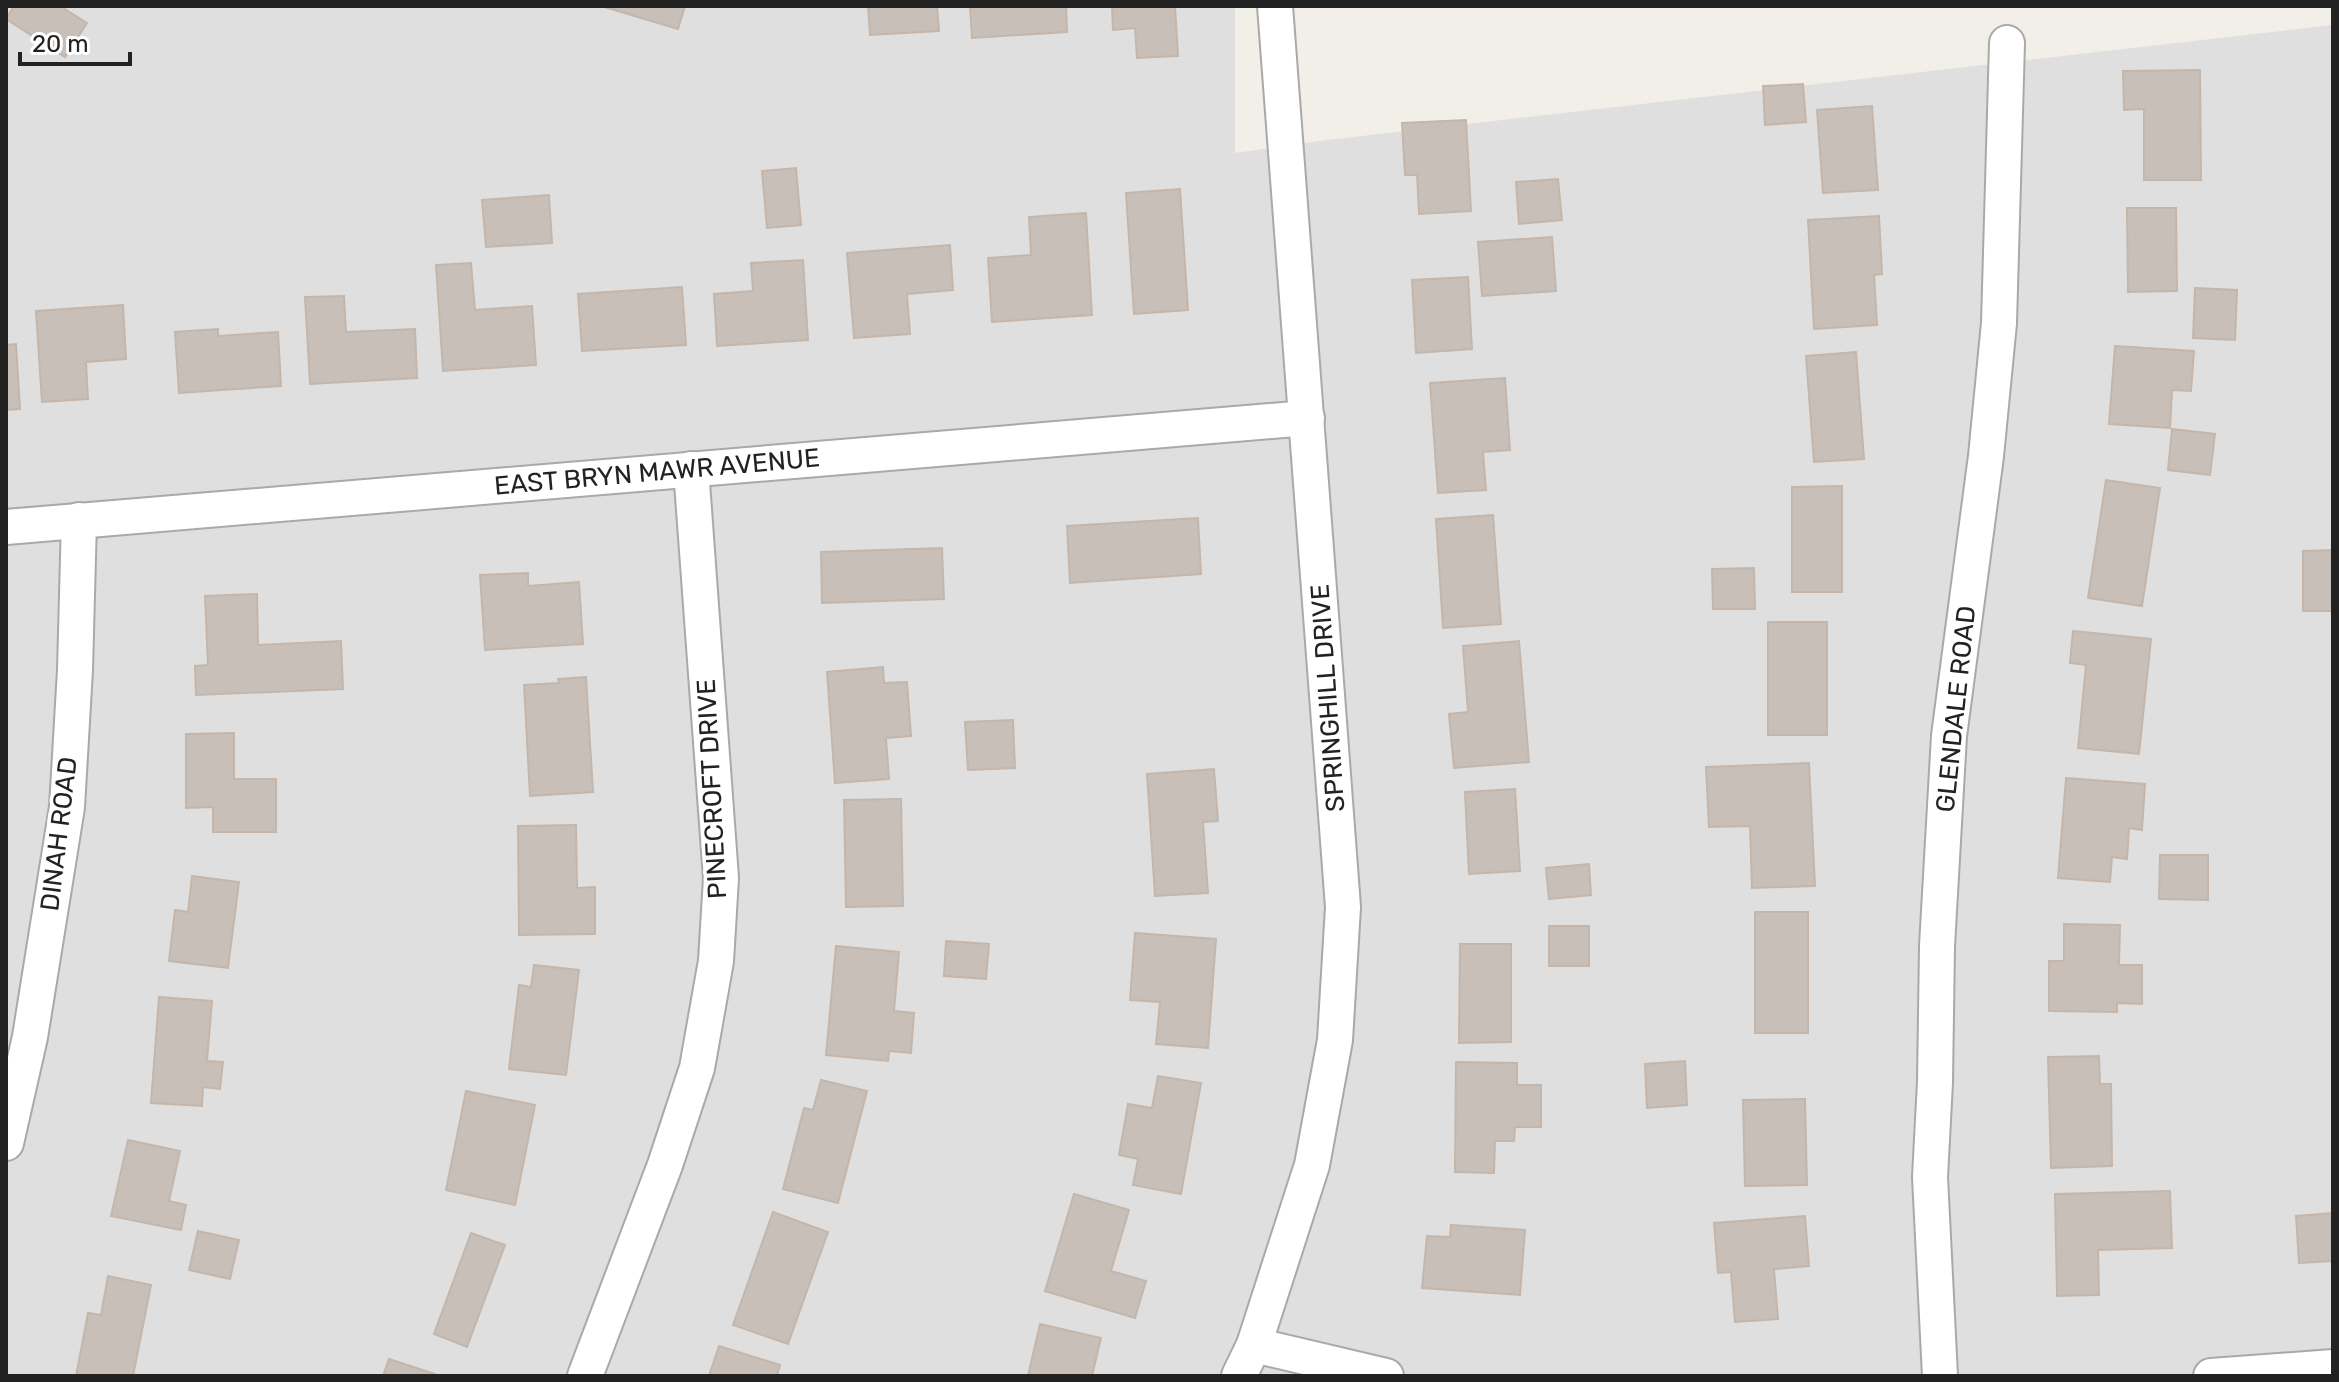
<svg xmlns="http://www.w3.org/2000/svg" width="2339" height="1382" viewBox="0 0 2339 1382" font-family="Rubik,sans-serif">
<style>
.residential{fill:#e0dfdf}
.building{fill:#c7bfb8;stroke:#c4b6ab;stroke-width:2}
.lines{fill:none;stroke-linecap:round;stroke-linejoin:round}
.street-casing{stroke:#a9a9a9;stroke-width:38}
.street{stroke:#fff;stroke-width:34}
.labels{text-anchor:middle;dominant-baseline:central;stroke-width:7;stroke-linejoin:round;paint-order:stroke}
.street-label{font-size:26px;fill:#222;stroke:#fff}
</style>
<rect width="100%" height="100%" fill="#f2efe9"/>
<!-- residential -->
<polygon class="residential" points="6,6 1235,6 1235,153 1327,140 2333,25 2333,1376 6,1376"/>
<!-- building -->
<g class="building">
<polygon points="14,6 60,6 87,23 65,57 6,19"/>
<polygon points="601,6 685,6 678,29"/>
<polygon points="868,6 937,6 939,31 870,35"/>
<polygon points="970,6 1066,6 1067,32 972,38"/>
<polygon points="1112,6 1175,6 1178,56 1137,58 1135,28 1113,30"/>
<polygon points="2200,70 2201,180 2144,180 2144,109 2124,110 2123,71"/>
<polygon points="1803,84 1806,122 1765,125 1763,86"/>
<polygon points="1872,106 1878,190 1823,193 1817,110"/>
<polygon points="1466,120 1471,211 1419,214 1417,175 1405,175 1402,123"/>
<polygon points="796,168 801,225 767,228 762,171"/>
<polygon points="1558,179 1562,220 1519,224 1516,182"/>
<polygon points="1180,189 1188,310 1134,314 1126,193"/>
<polygon points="549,195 552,243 486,247 482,200"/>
<polygon points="2127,208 2176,208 2177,291 2128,292"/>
<polygon points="1086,213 1092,315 992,322 988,258 1031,255 1029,217"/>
<polygon points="1879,216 1882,274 1874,275 1877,325 1814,329 1808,220"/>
<polygon points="1552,237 1556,291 1482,296 1478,242"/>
<polygon points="950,245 953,290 907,294 910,334 854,338 847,253"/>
<polygon points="803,260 808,340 717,346 714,294 753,291 751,263"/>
<polygon points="471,263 475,310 532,306 536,365 443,371 436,265"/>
<polygon points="1468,277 1472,349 1416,353 1412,280"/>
<polygon points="682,287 686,345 582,351 578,294"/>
<polygon points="2195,288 2237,290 2235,340 2193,338"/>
<polygon points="344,296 346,332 415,329 417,378 310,384 305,297"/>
<polygon points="123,305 126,359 86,362 88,399 42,402 36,311"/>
<polygon points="218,329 218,336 278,332 281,386 179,393 175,332"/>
<polygon points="16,344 20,409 6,410 6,345"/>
<polygon points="2115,346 2194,351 2191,391 2172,390 2170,428 2109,424"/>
<polygon points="1856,352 1864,459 1814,462 1806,356"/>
<polygon points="1505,378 1510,450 1483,452 1486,490 1438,493 1430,383"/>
<polygon points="2172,429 2215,434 2210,475 2168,470"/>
<polygon points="2106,480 2160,488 2142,606 2088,598"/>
<polygon points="1842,486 1842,592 1792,592 1792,487"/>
<polygon points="1493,515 1501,624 1443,628 1436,519"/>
<polygon points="1198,518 1201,574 1070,583 1067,526"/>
<polygon points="942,548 944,599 822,603 821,552"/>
<polygon points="2333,550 2333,611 2303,611 2303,551"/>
<polygon points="1754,568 1755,609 1713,609 1712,569"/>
<polygon points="528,573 528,586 579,582 583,644 485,650 480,575"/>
<polygon points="257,594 258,645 341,641 343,689 196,695 195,666 208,665 205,596"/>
<rect x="1768" y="622" width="59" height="113"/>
<polygon points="2073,631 2151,639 2139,754 2078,748 2086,665 2070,663"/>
<polygon points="1519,641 1529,762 1454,768 1449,714 1468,712 1463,646"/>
<polygon points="883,667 884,683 907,682 911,736 886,738 889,779 835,783 827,672"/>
<polygon points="586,677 593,792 530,796 524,685 559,683 558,679"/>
<polygon points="1013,720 1015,768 968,770 965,722"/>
<polygon points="234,733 234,779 276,779 276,832 213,832 213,807 186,808 186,734"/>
<polygon points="1809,763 1815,886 1752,888 1750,826 1709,827 1706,767"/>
<polygon points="1214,769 1218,821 1203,822 1208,893 1155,896 1147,774"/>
<polygon points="2066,778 2145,784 2142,830 2129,828 2127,859 2112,857 2110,882 2058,878"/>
<polygon points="1515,789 1520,871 1469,874 1465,792"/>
<polygon points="901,799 903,906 846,907 844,800"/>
<polygon points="576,825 577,888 595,887 595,934 519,935 518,826"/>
<polygon points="2160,855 2208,855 2208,900 2159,899"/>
<polygon points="1589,864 1591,895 1549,899 1546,868"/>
<polygon points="192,876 239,882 228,968 169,961 175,910 188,912"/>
<rect x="1755" y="912" width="53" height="121"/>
<polygon points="2064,924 2120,925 2119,965 2142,965 2142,1004 2117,1003 2117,1012 2049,1011 2049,961 2064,961"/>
<rect x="1549" y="926" width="40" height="40"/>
<polygon points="1135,933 1216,939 1208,1048 1156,1044 1160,1002 1130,1000"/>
<polygon points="946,941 989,944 986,979 944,976"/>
<polygon points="1460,944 1511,944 1511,1042 1459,1043"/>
<polygon points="836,946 899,952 894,1011 914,1013 911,1053 889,1051 888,1061 826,1055"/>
<polygon points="534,965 579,970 566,1075 509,1069 519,985 531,987"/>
<polygon points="159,997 212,1001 207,1061 223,1062 220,1089 203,1087 202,1106 151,1103"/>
<polygon points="2099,1056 2100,1084 2111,1084 2112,1166 2051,1168 2048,1057"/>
<polygon points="1685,1061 1687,1105 1647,1108 1645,1064"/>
<polygon points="1456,1062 1517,1063 1517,1085 1541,1085 1541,1127 1515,1127 1514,1141 1495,1141 1494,1173 1455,1172"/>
<polygon points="1158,1076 1201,1083 1181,1194 1133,1185 1138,1159 1119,1155 1128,1104 1152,1108"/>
<polygon points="821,1080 867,1091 838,1203 783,1189 804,1108 813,1110"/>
<polygon points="466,1091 535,1105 515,1205 446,1190"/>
<polygon points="1805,1099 1807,1185 1745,1186 1743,1100"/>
<polygon points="128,1140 180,1151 169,1201 186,1205 181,1230 111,1216"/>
<polygon points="2170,1191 2172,1248 2098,1250 2099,1295 2057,1296 2055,1194"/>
<polygon points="1074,1194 1129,1210 1111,1271 1146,1281 1135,1318 1045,1291"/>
<polygon points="773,1212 828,1232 788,1344 733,1325"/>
<polygon points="2333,1213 2333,1261 2299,1263 2296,1216"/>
<polygon points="1805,1216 1809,1266 1774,1269 1778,1319 1735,1322 1731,1272 1718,1273 1714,1223"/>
<polygon points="1451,1225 1525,1230 1520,1295 1422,1288 1427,1236 1450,1237"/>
<polygon points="198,1231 239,1240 230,1279 189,1270"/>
<polygon points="471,1233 505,1245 467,1347 434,1334"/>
<polygon points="108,1276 151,1285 133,1376 76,1376 88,1313 101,1315"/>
<polygon points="1040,1324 1101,1338 1092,1376 1028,1376"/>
<polygon points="719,1346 780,1365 777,1376 709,1376"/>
<polygon points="389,1359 435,1374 435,1376 383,1376"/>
</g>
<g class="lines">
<defs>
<g id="street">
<polyline points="6,527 1307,418"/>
<polyline points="6,1143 30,1037 67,807 75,670 79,520"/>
<polyline points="1254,1345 1386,1376"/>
<polyline points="585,1376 665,1165 697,1068 716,961 721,878 691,469"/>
<polyline points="1239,1376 1254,1345 1312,1165 1335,1040 1343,907 1275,6"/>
<polyline points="1940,1376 1930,1177 1935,1082 1937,946 1949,736 1986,456 1999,323 2007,43"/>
<polyline points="2211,1376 2333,1367"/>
</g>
</defs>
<!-- street casing -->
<use href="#street" class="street-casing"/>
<!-- street -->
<use href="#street" class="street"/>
</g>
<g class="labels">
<!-- street labels -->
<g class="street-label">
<text transform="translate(657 472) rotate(-5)">EAST BRYN MAWR AVENUE</text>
<text transform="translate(1328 698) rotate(-94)">SPRINGHILL DRIVE</text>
<text transform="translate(1956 709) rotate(-84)">GLENDALE ROAD</text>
<text transform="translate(712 789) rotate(-93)">PINECROFT DRIVE</text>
<text transform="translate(59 834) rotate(-83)">DINAH ROAD</text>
</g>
</g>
<!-- border -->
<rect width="2339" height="1382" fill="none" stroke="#222222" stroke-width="16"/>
<!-- scale -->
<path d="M20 52v12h110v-12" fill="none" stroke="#222222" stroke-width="4"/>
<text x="32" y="52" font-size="24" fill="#222222" stroke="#ffffff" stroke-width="6" paint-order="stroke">20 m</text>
</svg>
